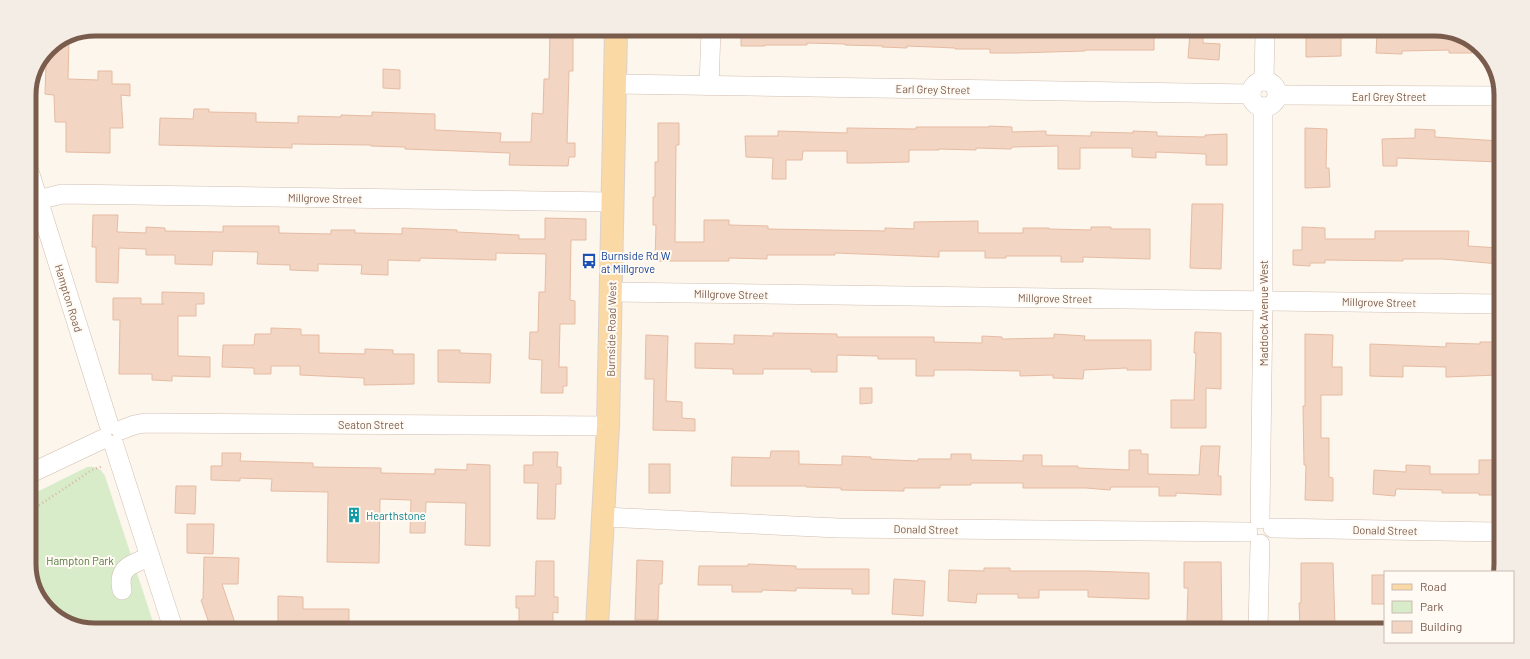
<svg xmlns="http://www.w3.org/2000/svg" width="1530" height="659" viewBox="0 0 1530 659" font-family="Barlow,sans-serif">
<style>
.green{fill:#d8ecc9}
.building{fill:#f3d5c3;stroke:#e6bba3}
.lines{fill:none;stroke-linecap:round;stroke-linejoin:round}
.minor-casing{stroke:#d1beb0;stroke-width:20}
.major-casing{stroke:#dad1cd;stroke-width:24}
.path{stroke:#d9b8a5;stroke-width:2.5;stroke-dasharray:1 3;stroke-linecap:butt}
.minor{stroke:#fff;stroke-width:19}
.major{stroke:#fbd9a5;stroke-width:22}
.labels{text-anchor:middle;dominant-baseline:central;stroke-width:4;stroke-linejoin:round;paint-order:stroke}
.street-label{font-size:11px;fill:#7a5c4d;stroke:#fffaf3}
.transit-label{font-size:11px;fill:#164399;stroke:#fffaf3;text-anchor:start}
.culture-label{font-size:11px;fill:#0d838f;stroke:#fffaf3;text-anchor:start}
.park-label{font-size:11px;fill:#537a41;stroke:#fffaf3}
.rim{fill:none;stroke:#7a5c4d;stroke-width:5}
</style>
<rect width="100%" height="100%" fill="#fdf6ec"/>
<!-- green -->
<path class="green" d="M87,467C96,466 101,469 105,476L154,625H70L42,604L29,569V496Z"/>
<!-- building -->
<g class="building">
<polygon points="550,31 573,31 573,71 569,71 567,143 575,143 575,157 569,157 568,166 509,165 510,153 405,149 405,147 371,146 371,145 292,144 292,148 159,145 160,118 193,119 194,109 209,109 209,112 256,113 256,122 298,123 298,116 341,117 341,115 372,116 372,112 435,114 435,130 501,133 500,142 531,142 532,113 543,114 544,79 549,79"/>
<polygon points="741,31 1098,33 1154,34 1154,50 1085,50 1085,51 1016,53 990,53 990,49 955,49 955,48 907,46 907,48 882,47 883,46 845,45 845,44 807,43 807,45 765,45 765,46 741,46"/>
<polygon points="1190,33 1203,33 1203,43 1220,44 1219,60 1188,58"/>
<polygon points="1306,33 1341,33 1341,56 1306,57"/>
<polygon points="1377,34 1460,34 1472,43 1472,53 1449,53 1449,50 1402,51 1402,54 1376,53"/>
<polygon points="69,40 68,79 98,80 98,71 112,71 112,84 130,84 130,96 121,95 123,128 110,128 110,153 66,152 66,122 55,122 54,95 45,94 46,64 41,64 48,48"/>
<polygon points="383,69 400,70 400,89 383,88"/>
<polygon points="658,123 679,123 679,145 676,145 675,242 704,242 704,220 729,220 729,225 768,226 768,229 885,231 885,228 914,229 914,222 978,221 978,233 1023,233 1023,228 1049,228 1049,229 1091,230 1091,227 1111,227 1111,229 1150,229 1150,259 1083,257 1083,262 1061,262 1061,256 1006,256 1006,258 985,258 985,251 939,251 939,257 835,253 835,255 767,255 767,259 729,258 729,261 655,261 656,225 653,225 653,197 655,197 655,162 658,162"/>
<polygon points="989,126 1012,127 1012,132 1046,131 1046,135 1091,136 1091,132 1133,133 1133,131 1157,132 1157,136 1205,137 1205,135 1227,134 1227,165 1206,165 1206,154 1156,152 1156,158 1132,157 1132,148 1080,148 1080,169 1058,169 1058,146 1012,147 1011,149 976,148 976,150 939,149 939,150 909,150 909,162 867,163 847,163 847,151 803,151 802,160 786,160 786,179 772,179 773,158 746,157 745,136 778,136 778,131 847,133 847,128 916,129 916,127 989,127"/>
<polygon points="1305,128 1327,129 1326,168 1329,168 1330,187 1305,188"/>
<polygon points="1415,129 1435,130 1435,137 1500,141 1500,162 1397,158 1397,166 1383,166 1382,139 1415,138"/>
<polygon points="1192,204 1223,204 1221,269 1190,268"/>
<polygon points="93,215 118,215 117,232 146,233 146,227 165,228 165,231 223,232 223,226 279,226 279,233 331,234 331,230 355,230 355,233 402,234 402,228 457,230 457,232 519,235 519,239 545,239 545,218 586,219 586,240 571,240 570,300 575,301 575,324 560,324 559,367 567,367 567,386 563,386 563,393 541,393 542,360 529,359 530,332 538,332 539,292 545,292 546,254 496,253 496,260 420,258 420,261 388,260 388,275 361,274 362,265 318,264 318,271 290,270 290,265 257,264 258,252 213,251 212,265 175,264 175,255 146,255 146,249 119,248 118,283 96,282 96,247 92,247"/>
<polygon points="1302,227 1325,228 1325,239 1375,239 1375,231 1469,231 1468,246 1499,248 1499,264 1443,259 1403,259 1403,261 1325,260 1325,263 1310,263 1310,266 1293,265 1293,250 1302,250"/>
<polygon points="162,292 204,293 204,304 196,304 196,316 178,316 178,356 210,357 210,377 172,376 172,381 152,380 152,374 119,374 120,320 113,320 113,298 141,298 141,304 164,304 162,303"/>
<polygon points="271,328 301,329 301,335 319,335 319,353 365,354 365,349 393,350 393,354 414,354 414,384 364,385 364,378 300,375 300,366 271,366 271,374 254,374 254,368 222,367 223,345 254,345 255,334 271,334"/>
<polygon points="1195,332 1221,333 1221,389 1206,388 1206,428 1171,428 1171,400 1194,400 1196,353 1194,353"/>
<polygon points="773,333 837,334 837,337 934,337 934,342 982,343 982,336 1002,337 1002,339 1054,338 1054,334 1085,336 1084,340 1151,340 1151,370 1127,370 1127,368 1084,370 1083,379 1053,378 1053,375 1020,376 1020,371 967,370 934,370 934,376 916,376 916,359 878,359 878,356 837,355 837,372 811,372 811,369 763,369 763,374 733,374 733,369 695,368 695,343 734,344 734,335 773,336"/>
<polygon points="1305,334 1333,335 1332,367 1342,367 1342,395 1321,395 1321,438 1329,438 1329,477 1333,478 1333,501 1305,500 1306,465 1304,465 1303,406 1305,406"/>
<polygon points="646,335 668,336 666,401 682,402 682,418 695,419 695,431 653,430 654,379 645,379"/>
<polygon points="1480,342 1498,342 1498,375 1446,377 1446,367 1403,366 1403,377 1370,376 1370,344 1446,347 1446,343 1480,344"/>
<polygon points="438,350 460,350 460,353 491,354 490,383 438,382"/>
<polygon points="860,388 872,388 872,403 860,404"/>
<polygon points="1201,446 1220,446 1218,476 1221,476 1221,495 1176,493 1176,496 1159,496 1159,487 1111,487 1110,490 1086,488 1023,488 1023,483 971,483 971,485 940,485 940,488 904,488 904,491 841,490 841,488 806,487 806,486 731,486 732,457 770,458 771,451 799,451 799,464 842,465 842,456 871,457 871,459 918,461 918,459 951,459 951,454 971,454 971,460 1023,461 1023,455 1042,455 1042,466 1078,466 1078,468 1129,470 1129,450 1141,450 1141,454 1148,454 1148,474 1195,475 1199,475"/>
<polygon points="533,452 558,452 557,467 561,467 561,484 556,484 555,519 537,519 538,483 524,483 524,465 533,465"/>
<polygon points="222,453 241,453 240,461 313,463 313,467 381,468 381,473 435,474 435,469 467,470 467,464 490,465 490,546 465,545 466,503 426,502 425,533 410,533 411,500 380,499 379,563 327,562 328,492 271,491 272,479 240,478 240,481 211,480 211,466 222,466"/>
<polygon points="1479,460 1497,460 1497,495 1479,495 1479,493 1442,493 1442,490 1396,489 1395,496 1373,494 1374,470 1406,472 1406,465 1430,466 1430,474 1479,474"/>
<rect x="649" y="464" width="21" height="29"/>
<polygon points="176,486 196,486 195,514 175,513"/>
<polygon points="187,524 214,524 213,554 187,553"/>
<polygon points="204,557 239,558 238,584 222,584 236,626 210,626 201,600 203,599"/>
<polygon points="637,560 663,561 662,584 659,584 658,620 635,620"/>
<polygon points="536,561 554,561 554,597 558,597 558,613 553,612 553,623 519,622 519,608 516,608 516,596 535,596"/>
<polygon points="1184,562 1221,562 1222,623 1187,622 1188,588 1184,588"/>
<polygon points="1301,563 1333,563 1335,626 1300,626 1299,603 1301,603"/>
<polygon points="748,564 796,566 796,569 869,569 869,594 852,594 852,589 796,588 796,591 762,590 762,592 732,592 732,585 698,585 699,566 748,566"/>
<polygon points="984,568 1010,568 1010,571 1089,571 1149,573 1149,599 1088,597 1088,590 1039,590 1039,598 1018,598 1018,594 977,594 976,603 948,601 949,570 984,571"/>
<rect x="1372" y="575" width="13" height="29"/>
<polygon points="894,579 925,581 923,616 892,614"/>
<polygon points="278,596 303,597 303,609 349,609 349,626 278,626"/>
</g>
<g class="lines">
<defs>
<g id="minor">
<circle cx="1264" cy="94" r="13"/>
<polyline points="1264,81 1265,33"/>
<polyline points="615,84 1251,94"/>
<polyline points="709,86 711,31"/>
<polyline points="1278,95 1501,96"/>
<polyline points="29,171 109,425"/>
<polyline points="38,200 62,194 613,202"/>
<polyline points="612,292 1499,304"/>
<polyline points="121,430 134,425 145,423 608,426"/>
<polyline points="114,445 172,625"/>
<polyline points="29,474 103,439"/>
<polyline points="604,517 838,528 1248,532"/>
<polyline points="1260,519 1263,301 1263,108"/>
<polyline points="1273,528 1497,532"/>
<path d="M122,590C117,567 132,564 150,557"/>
<polyline points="1258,629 1260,544"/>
</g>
<polyline id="major" points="597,627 608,426 616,31"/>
</defs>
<!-- minor casing -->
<use href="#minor" class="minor-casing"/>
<!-- major casing -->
<use href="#major" class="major-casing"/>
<!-- path -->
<polyline class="path" points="29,512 92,470 103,466"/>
<!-- minor -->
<use href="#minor" class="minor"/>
<!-- major -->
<use href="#major" class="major"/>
</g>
<!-- icons -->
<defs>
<symbol id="bus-bare" viewBox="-9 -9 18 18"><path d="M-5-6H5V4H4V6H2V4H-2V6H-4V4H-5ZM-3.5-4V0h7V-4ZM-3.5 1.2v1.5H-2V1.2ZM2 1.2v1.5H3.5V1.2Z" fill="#1a4fb4" stroke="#fffaf3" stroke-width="2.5" paint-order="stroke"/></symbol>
<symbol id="building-bare" viewBox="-9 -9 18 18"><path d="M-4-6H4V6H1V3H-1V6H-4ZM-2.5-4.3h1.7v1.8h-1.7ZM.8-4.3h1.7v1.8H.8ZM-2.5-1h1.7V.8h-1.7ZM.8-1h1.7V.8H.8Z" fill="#0f9aa8" stroke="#fffaf3" stroke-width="2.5" paint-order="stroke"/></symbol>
</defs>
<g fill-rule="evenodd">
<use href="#bus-bare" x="578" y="250" width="22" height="22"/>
<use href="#building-bare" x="343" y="504" width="22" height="22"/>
</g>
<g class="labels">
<!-- street labels -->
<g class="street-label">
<text transform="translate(933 89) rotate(1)">Earl Grey Street</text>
<text x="1389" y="96">Earl Grey Street</text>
<text transform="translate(325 198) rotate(1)">Millgrove Street</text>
<text transform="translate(731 294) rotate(1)">Millgrove Street</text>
<text transform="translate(69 298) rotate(73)">Hampton Road</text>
<text transform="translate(1055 298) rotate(1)">Millgrove Street</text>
<text transform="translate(1379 302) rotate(1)">Millgrove Street</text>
<text transform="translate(1263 313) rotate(-90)">Maddock Avenue West</text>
<text transform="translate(611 329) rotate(-89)">Burnside Road West</text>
<text x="371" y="424">Seaton Street</text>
<text transform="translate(926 529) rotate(1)">Donald Street</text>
<text transform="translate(1385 530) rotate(1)">Donald Street</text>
</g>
<!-- transit labels -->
<g class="transit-label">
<text x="601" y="255">Burnside Rd W<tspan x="601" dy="13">at Millgrove</tspan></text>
</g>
<!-- culture labels -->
<g class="culture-label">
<text x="366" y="515">Hearthstone</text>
</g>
<!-- park labels -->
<g class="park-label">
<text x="80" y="560">Hampton Park</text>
</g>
</g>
<!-- crop -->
<path d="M0 0H1530V659H0ZM95 36H1435A59 59 0 0 1 1494 95V564A59 59 0 0 1 1435 623H95A59 59 0 0 1 36 564V95A59 59 0 0 1 95 36Z" fill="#f4ede6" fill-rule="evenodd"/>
<path class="rim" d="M95 36H1435A59 59 0 0 1 1494 95V564A59 59 0 0 1 1435 623H95A59 59 0 0 1 36 564V95A59 59 0 0 1 95 36Z"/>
<!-- legend -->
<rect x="1384" y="571" width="130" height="72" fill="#fffaf3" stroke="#cabbb1"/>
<rect x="1392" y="584" width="20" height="6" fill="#fbd9a5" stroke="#cabbb1"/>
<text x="1420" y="591" font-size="12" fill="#7a5c4d">Road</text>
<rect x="1392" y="601" width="20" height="12" fill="#d8ecc9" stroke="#cabbb1"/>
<text x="1420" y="611" font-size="12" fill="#7a5c4d">Park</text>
<rect x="1392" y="621" width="20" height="12" fill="#f3d5c3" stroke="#cabbb1"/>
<text x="1420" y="631" font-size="12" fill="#7a5c4d">Building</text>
</svg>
